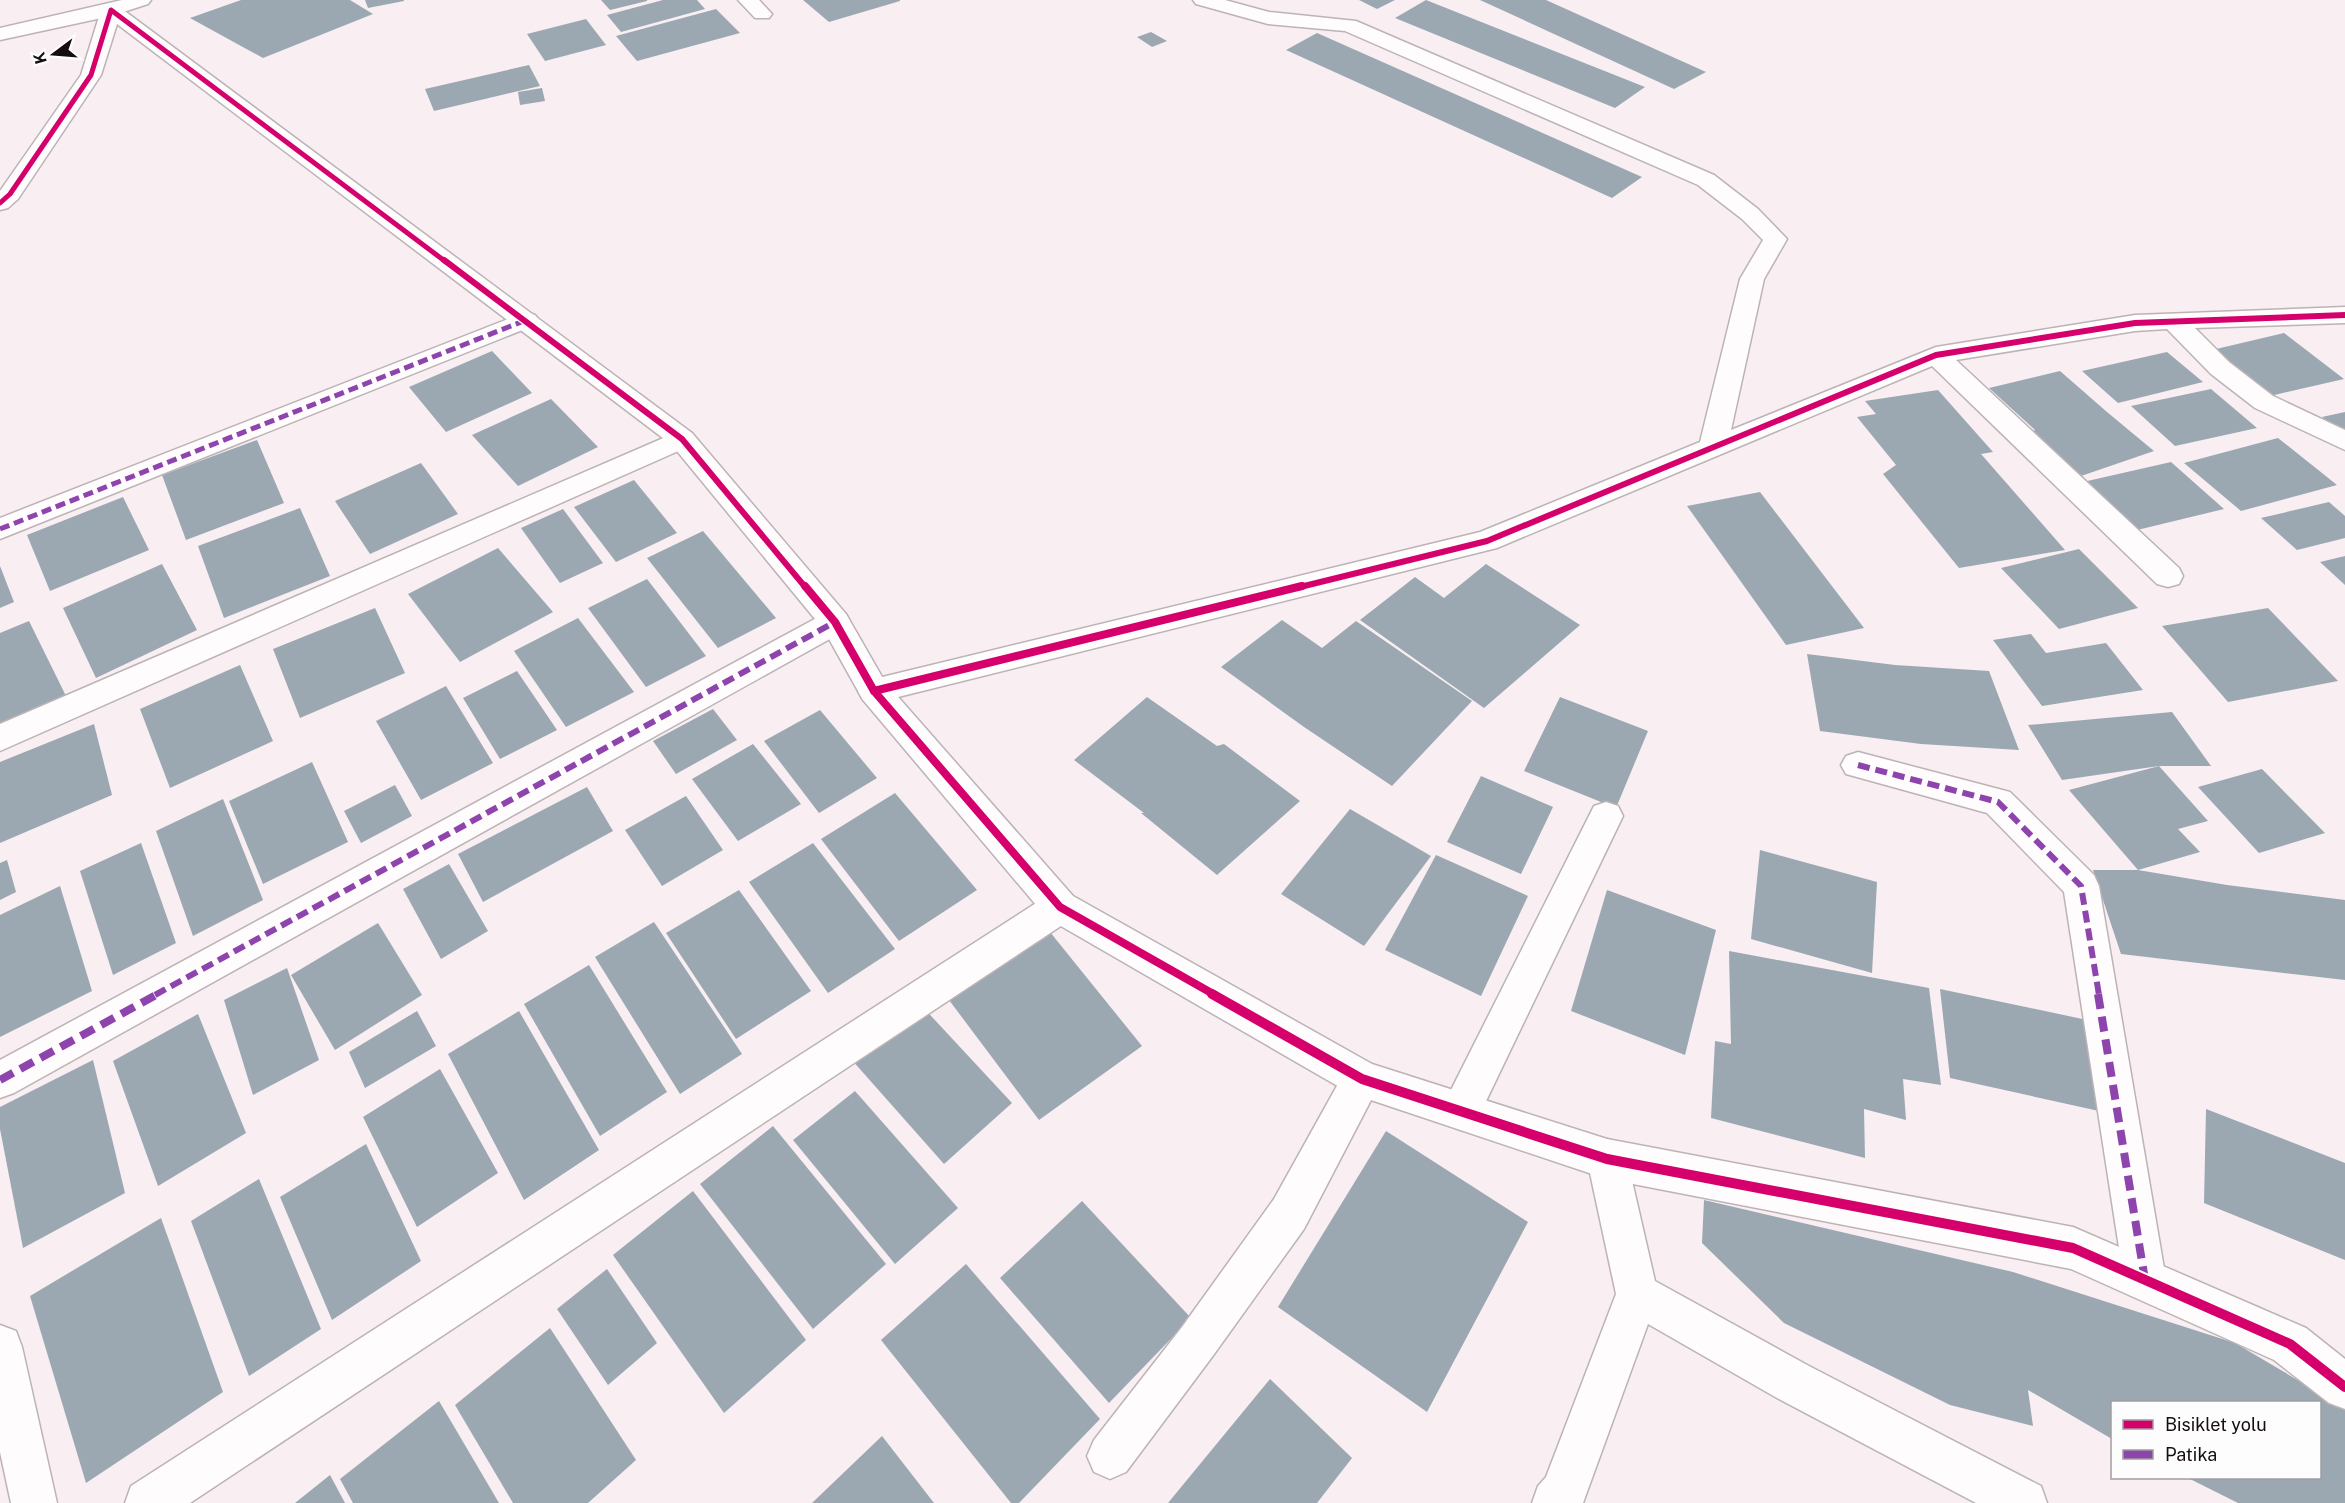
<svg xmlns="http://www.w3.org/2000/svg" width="2345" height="1503" viewBox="0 0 2345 1503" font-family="'Public Sans',sans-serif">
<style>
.building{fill:#9ba8b2}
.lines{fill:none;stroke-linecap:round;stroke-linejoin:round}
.minor-casing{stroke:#bcb3b5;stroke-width:3}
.tertiary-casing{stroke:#bcb3b5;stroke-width:3}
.minor{fill:#fefcfd;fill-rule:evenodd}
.tertiary{fill:#fefcfd;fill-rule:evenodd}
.quiet-far2{stroke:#8e44ad;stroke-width:5;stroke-dasharray:10 5;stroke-linecap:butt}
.quiet-far1{stroke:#8e44ad;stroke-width:6;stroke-dasharray:12 6;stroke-linecap:butt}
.quiet{stroke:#8e44ad;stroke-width:8;stroke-dasharray:15 8;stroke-linecap:butt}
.cycleway-far3-casing{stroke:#fdfdfd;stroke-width:8}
.cycleway-far2-casing{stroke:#fdfdfd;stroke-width:9}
.cycleway-far1-casing{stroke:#fdfdfd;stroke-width:11}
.cycleway-casing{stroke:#fdfdfd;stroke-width:14}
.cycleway-far3{stroke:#d6006c;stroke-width:5}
.cycleway-far2{stroke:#d6006c;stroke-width:6}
.cycleway-far1{stroke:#d6006c;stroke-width:8}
.cycleway{stroke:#d6006c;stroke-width:10}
</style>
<rect width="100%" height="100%" fill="#f9eef1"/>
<!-- building -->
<g class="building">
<polygon points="241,0 350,0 373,14 263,58 190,18"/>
<polygon points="365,0 404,0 404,1 368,8"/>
<polygon points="601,0 647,0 647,1 610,10"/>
<polygon points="663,0 697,0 705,9 621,32 607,15"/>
<polygon points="803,0 900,0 900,1 829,22"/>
<polygon points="1359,0 1395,0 1377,9"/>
<polygon points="1426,0 1645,87 1615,108 1395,18"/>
<polygon points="1480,0 1546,0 1706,72 1674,89"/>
<polygon points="716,9 740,33 637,61 616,36"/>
<polygon points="586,19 606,45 545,61 527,34"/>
<polygon points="1151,32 1167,41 1152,47 1137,37"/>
<polygon points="1317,33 1642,177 1612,198 1286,50"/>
<polygon points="529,65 540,86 434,111 425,89"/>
<polygon points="542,88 545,101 520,105 518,92"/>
<polygon points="2284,333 2344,379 2270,396 2212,350"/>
<polygon points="492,351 532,393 446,432 409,387"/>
<polygon points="2167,352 2203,382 2118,403 2082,371"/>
<polygon points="2060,371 2107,412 2154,451 2081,476 2030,434 2035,430 1989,388"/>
<polygon points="2211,389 2257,428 2175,446 2131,406"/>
<polygon points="1938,390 1993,452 1981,454 2065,550 1959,568 1883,474 1896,465 1857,417 1876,414 1865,401"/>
<polygon points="551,399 598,447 518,486 472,435"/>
<polygon points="2345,412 2345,436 2322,417"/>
<polygon points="2278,438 2337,485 2241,511 2184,463"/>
<polygon points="257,440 284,503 186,540 162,475"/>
<polygon points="2171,462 2224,509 2133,531 2083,482"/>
<polygon points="421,463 458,514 370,554 335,501"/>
<polygon points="634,480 677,533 616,562 574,507"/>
<polygon points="1760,492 1864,628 1786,645 1687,506"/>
<polygon points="123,497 149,550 50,591 27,535"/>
<polygon points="2329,502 2345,516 2345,538 2297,550 2261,518"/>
<polygon points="300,508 330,576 224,618 198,546"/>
<polygon points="563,509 603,563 560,583 521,528"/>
<polygon points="703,531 776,618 718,648 647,558"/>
<polygon points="498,548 553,612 460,662 408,594"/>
<polygon points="2079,549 2138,608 2059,629 2001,568"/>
<polygon points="2345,556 2345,585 2320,562"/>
<polygon points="162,564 197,630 96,678 63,608"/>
<polygon points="1486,564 1580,625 1484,708 1360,620 1415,577 1444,598"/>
<polygon points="0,566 14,602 0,608"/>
<polygon points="647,579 706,656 646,687 588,608"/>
<polygon points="375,608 405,673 300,718 273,649"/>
<polygon points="2268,608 2338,681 2228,702 2162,626"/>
<polygon points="578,618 634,692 566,727 514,651"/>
<polygon points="1282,620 1322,648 1356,621 1472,701 1392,786 1304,727 1221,667"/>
<polygon points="29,621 66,696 0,727 0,633"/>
<polygon points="2031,634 2046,653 2106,643 2143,690 2042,706 1993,640"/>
<polygon points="1807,654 1895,665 1989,671 2019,750 1921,744 1820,731"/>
<polygon points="240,665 273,741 170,788 140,709"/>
<polygon points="517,671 557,730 500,759 463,698"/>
<polygon points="446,686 493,763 421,800 376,721"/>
<polygon points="1147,697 1217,746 1224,744 1300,801 1217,875 1141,813 1144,813 1074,760"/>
<polygon points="1560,697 1648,731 1616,808 1524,771"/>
<polygon points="713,709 737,740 676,774 653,741"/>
<polygon points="820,710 877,778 819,813 764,741"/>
<polygon points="2172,712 2211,766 2159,766 2062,780 2028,725"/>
<polygon points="94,724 112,795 0,843 0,762"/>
<polygon points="753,744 801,804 738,841 692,779"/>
<polygon points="312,762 348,842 263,884 229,801"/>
<polygon points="2159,766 2208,821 2178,829 2200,852 2138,870 2227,885 2345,900 2345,980 2121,954 2093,870 2138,870 2069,790"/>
<polygon points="2262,769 2325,833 2259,853 2198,787"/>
<polygon points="1481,776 1553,807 1521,874 1447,842"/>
<polygon points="395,785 412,816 361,843 344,811"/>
<polygon points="587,787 613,831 483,902 458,854"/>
<polygon points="895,793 977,890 899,941 821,839"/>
<polygon points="686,796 723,850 662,886 625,830"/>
<polygon points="223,799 263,900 193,936 156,831"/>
<polygon points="1350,809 1431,856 1364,946 1281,894"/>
<polygon points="141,843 176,943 113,975 80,871"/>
<polygon points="813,843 895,949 828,993 749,882"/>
<polygon points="1760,850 1877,882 1872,973 1751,939"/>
<polygon points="1436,855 1528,896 1481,996 1385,950"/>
<polygon points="7,860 16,892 0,900 0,863"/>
<polygon points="449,864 488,931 441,959 403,889"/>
<polygon points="60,886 92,991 0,1037 0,915"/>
<polygon points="739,890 811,991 736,1039 666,933"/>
<polygon points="1607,890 1716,930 1685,1055 1571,1011"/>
<polygon points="654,922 742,1054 680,1094 595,957"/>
<polygon points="378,923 422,995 335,1050 291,975"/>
<polygon points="1050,932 1142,1046 1039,1120 949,1000"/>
<polygon points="1729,951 1929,988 1941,1085 1903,1079 1906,1120 1864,1109 1865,1158 1711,1118 1715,1041 1731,1044"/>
<polygon points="589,965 667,1092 600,1136 524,1004"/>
<polygon points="287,968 319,1060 253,1095 224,1000"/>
<polygon points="1940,989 2092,1021 2108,1113 1950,1078"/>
<polygon points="920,1004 1012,1103 944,1164 851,1059"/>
<polygon points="417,1011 436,1046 365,1088 349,1052"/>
<polygon points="519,1011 599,1150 524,1200 448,1054"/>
<polygon points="198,1014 246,1133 158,1186 113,1061"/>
<polygon points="93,1060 125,1193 23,1248 0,1129 0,1107"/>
<polygon points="440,1069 498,1173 417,1227 363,1117"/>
<polygon points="855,1091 958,1208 895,1264 793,1140"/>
<polygon points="2206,1109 2345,1163 2345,1260 2204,1203"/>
<polygon points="773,1126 886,1264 813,1329 700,1184"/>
<polygon points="1386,1131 1528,1222 1427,1412 1278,1307"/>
<polygon points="366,1144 421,1261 332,1320 280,1197"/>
<polygon points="259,1179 321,1329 249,1376 191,1221"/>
<polygon points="693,1191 806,1340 724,1413 613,1255"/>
<polygon points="1704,1200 2013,1272 2235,1343 2345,1408 2345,1503 2238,1503 2188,1478 2320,1478 2320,1402 2112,1402 2112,1439 2028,1390 2033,1426 1950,1405 1784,1323 1702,1243"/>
<polygon points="1082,1201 1191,1318 1109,1403 1000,1278"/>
<polygon points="161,1218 223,1392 86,1483 30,1296"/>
<polygon points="966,1264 1100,1419 1019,1503 1011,1503 881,1340"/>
<polygon points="607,1269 657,1343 608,1385 557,1309"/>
<polygon points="550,1328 636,1460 588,1503 513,1503 455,1405"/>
<polygon points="1270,1379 1352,1458 1317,1503 1168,1503"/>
<polygon points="439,1401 499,1503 353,1503 340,1479"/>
<polygon points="882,1436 934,1503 812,1503"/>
<polygon points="330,1475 345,1503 295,1503"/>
</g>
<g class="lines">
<defs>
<g id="minor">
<polygon points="122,0 151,0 148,4 111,16 0,40 0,28"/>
<polygon points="738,0 759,0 772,14 769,18 755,18"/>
<polygon points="1193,0 1225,0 1269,12 1356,21 1714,175 1758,209 1787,239 1764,279 1731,430 1936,347 2135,315 2345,307 2345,323 2195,328 2229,362 2273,396 2345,430 2345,450 2255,408 2211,374 2167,329 2135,331 1956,360 2179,568 2183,576 2179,584 2168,587 2157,584 1932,366 1497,548 874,703 863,700 858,691 863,682 874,679 1480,532 1700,442 1740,279 1763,240 1742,219 1698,185 1345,31 1268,24 1196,4"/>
<polygon points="526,312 535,315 539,320 535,325 0,539 0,518"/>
<polygon points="682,430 692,433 696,439 692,445 0,751 0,724"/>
<polygon points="835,611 846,614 850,622 846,630 14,1093 0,1098 0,1060 824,614"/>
<polygon points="1858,752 2010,792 2094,875 2099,886 2166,1280 2160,1295 2145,1301 2130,1295 2124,1280 2064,892 1987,813 1846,774 1841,765 1846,756"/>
<polygon points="1606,802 1618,806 1623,816 1475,1124 1461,1130 1447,1124 1441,1111 1447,1098 1594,806"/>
<polygon points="1060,891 1073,896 1078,907 1073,918 190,1503 125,1503 131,1486 1047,896"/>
<polygon points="1362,1061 1376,1066 1382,1079 1304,1229 1212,1357 1126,1472 1110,1479 1094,1472 1087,1456 1094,1440 1182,1327 1274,1199 1348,1066"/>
<polygon points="1607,1139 1621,1145 1627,1159 1655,1281 1809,1366 2041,1486 2047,1503 1976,1503 1777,1398 1648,1324 1583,1503 1532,1503 1538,1486 1546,1477 1616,1294 1587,1159 1593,1145"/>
<polygon points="0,1325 16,1331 22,1347 57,1503 11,1503 0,1452"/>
</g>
<polygon id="tertiary" points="111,4 118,6 692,433 846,614 885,682 1073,896 1372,1064 1607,1139 2073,1227 2306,1328 2345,1359 2345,1409 2329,1403 2274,1360 2071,1269 1607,1179 1362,1097 1348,1092 1047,918 863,700 824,630 672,445 117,24 101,75 18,199 8,208 0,210 0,191 81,75 101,10 104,6"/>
</defs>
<!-- minor casing -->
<use href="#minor" class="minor-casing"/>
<!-- tertiary casing -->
<use href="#tertiary" class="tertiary-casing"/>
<!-- minor -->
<use href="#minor" class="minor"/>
<!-- tertiary -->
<use href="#tertiary" class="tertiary"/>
<!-- quiet-far2 -->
<polyline class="quiet-far2" points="0,529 526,320"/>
<!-- quiet-far1 -->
<g class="quiet-far1">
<polyline points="1858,765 1998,802 2081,886 2099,995"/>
<polyline points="155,995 835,622"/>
</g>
<!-- quiet -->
<g class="quiet">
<polyline points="2098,994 2145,1280"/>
<polyline points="0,1080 158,994"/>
</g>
<defs>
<polyline id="cycleway-far3" points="0,203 10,194 91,75 111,10 446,262"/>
<g id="cycleway-far2">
<polyline points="444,260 682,439 806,588"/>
<polyline points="1296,588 1487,541 1936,355 2135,323 2345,315"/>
</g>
<g id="cycleway-far1">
<polyline points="805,586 835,622 874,691 1060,907 1215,995"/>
<polyline points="874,691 1302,586"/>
</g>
<polyline id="cycleway" points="1212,994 1362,1079 1607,1159 2073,1248 2290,1344 2345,1387"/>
</defs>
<!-- cycleway-far3 casing -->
<use href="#cycleway-far3" class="cycleway-far3-casing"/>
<!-- cycleway-far2 casing -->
<use href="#cycleway-far2" class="cycleway-far2-casing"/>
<!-- cycleway-far1 casing -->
<use href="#cycleway-far1" class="cycleway-far1-casing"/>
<!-- cycleway casing -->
<use href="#cycleway" class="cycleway-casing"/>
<!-- cycleway-far3 -->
<use href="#cycleway-far3" class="cycleway-far3"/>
<!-- cycleway-far2 -->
<use href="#cycleway-far2" class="cycleway-far2"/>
<!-- cycleway-far1 -->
<use href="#cycleway-far1" class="cycleway-far1"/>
<!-- cycleway -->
<use href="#cycleway" class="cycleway"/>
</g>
<!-- legend -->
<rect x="2111" y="1401" width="210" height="78" fill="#fdfdfd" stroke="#a09d9e" stroke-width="1.5"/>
<rect x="2123" y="1420" width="30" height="9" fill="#d6006c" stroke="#a09d9e" stroke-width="1.5"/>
<text x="2165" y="1431" font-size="18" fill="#150d0f">Bisiklet yolu</text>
<rect x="2123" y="1450" width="30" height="9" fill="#8e44ad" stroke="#a09d9e" stroke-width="1.5"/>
<text x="2165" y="1461" font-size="18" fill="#150d0f">Patika</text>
<!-- north arrow -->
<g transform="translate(54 54) rotate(254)" stroke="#fdfdfd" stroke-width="4.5" paint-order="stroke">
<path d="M0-4.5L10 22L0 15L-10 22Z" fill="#150d0f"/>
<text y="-9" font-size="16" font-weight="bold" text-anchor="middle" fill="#150d0f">K</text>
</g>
</svg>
